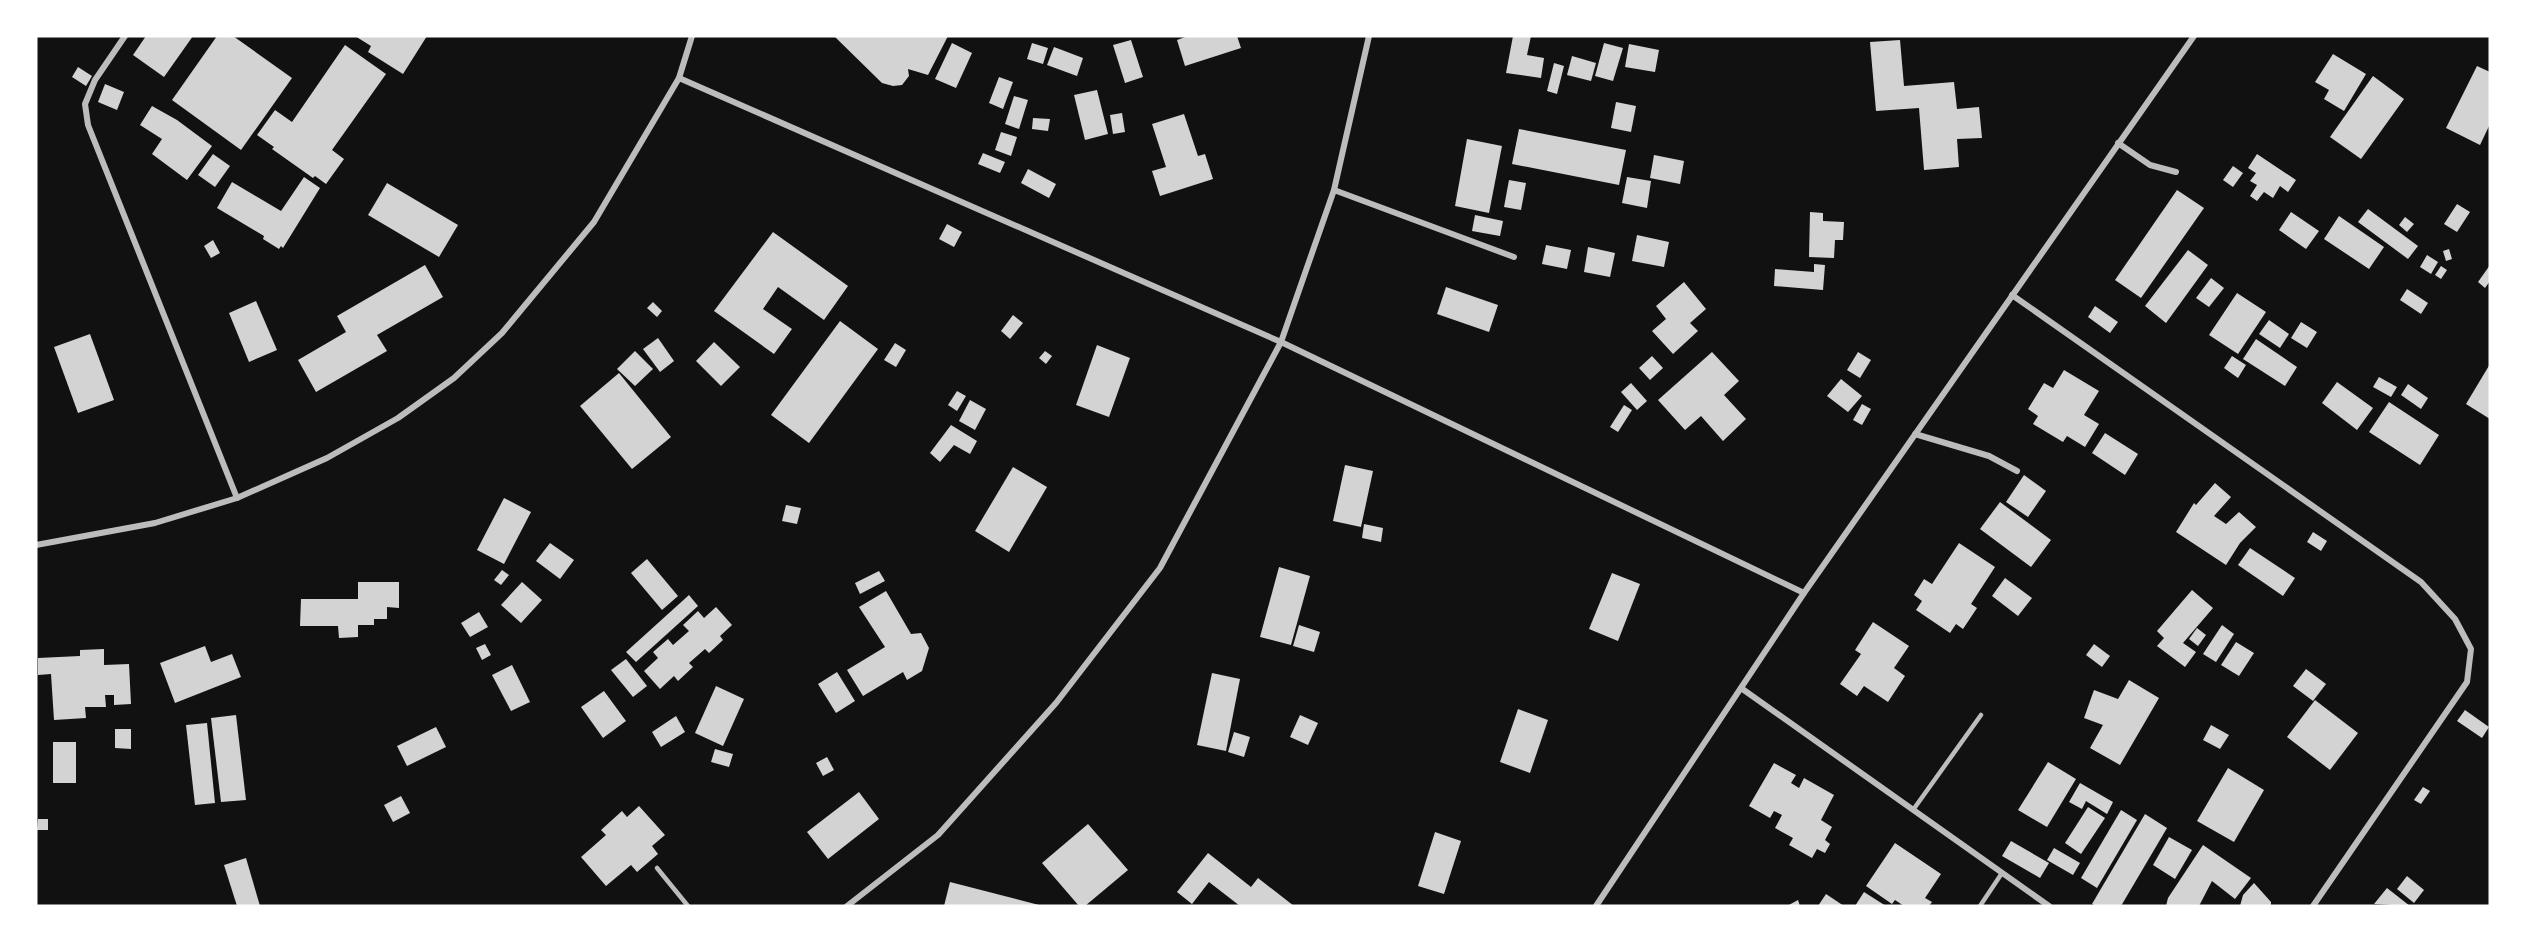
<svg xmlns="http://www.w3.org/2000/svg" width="2526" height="942" viewBox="0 0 2526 942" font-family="'Work Sans',sans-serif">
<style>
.building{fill:#d3d3d3}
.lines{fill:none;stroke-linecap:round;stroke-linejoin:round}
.service{stroke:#bcbcbc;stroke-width:4.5}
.minor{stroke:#bcbcbc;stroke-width:6}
</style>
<rect width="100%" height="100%" fill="#111"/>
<!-- building -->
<g class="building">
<polygon points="146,36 193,36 164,77 133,55"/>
<polygon points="217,36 233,36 292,78 241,150 172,100"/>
<polygon points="355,36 427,36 403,74 368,52 371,46"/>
<polygon points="834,36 948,36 928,75 908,69 909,76 902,85 893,86 882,83"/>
<polygon points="1188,36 1237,36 1241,48 1185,66 1177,40"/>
<polygon points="1513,36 1531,36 1527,55 1544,58 1541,78 1506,73"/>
<polygon points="1131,40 1143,77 1125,83 1113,45"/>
<polygon points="1900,40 1904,86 1954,82 1957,109 1979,107 1982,138 1957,139 1959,167 1924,170 1919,108 1876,111 1870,42"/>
<polygon points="952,43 972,53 956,88 935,79"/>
<polygon points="1032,43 1048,48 1043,64 1027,59"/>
<polygon points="1604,43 1623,48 1613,81 1595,76"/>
<polygon points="1629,44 1659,50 1655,72 1625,67"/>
<polygon points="345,45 386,74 332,150 344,159 326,184 315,176 313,178 272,149 274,147 257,135 275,110 292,122"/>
<polygon points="1054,47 1083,58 1077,76 1047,65"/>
<polygon points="2333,54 2366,74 2344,111 2324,99 2329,90 2315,82"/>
<polygon points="1572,56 1596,63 1591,81 1567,75"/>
<polygon points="1554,63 1564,66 1557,94 1547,91"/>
<polygon points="2477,66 2490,72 2490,124 2480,145 2446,128"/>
<polygon points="78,67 92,76 86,86 72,77"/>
<polygon points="2373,76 2404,99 2361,159 2330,137"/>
<polygon points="999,77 1013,82 1003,109 989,103"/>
<polygon points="105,84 124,92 117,110 98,102"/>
<polygon points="1097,90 1108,134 1085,140 1074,95"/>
<polygon points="1014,96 1028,100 1019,129 1005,124"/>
<polygon points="1616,102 1636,106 1631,132 1611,128"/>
<polygon points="152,106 177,120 212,146 187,180 152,154 162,139 140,125"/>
<polygon points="1122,113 1125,132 1113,134 1110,115"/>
<polygon points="1184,114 1198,156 1205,154 1213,179 1160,196 1152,171 1166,167 1152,124"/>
<polygon points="1033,118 1050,119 1048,131 1032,129"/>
<polygon points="1519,129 1626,150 1619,185 1512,164"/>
<polygon points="1001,132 1017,137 1011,156 995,150"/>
<polygon points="1467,139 1502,146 1489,213 1455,206"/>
<polygon points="983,153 1005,162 1000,173 978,164"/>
<polygon points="213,154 230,166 215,187 198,175"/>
<polygon points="2257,154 2296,180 2288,192 2280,186 2273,198 2264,192 2257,201 2250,196 2257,185 2250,181 2256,173 2248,168"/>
<polygon points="1654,155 1684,161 1680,184 1650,178"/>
<polygon points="2233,166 2243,173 2233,187 2223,180"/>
<polygon points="1028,169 1056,184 1049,198 1021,183"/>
<polygon points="304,177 320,188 283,248 281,246 279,249 263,239 264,236 217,208 232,182 281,211"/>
<polygon points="1627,177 1651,181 1647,208 1622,203"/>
<polygon points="1509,180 1526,183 1521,210 1504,207"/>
<polygon points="387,183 458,225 439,257 368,215"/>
<polygon points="2177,190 2204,208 2141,298 2115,280"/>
<polygon points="2457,204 2470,212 2457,232 2444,224"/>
<polygon points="2368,209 2418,246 2408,259 2358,222"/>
<polygon points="1810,212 1823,213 1823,221 1844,222 1843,240 1835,240 1834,258 1809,257"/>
<polygon points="2291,212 2319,231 2306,249 2279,230"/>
<polygon points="1475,215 1503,221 1500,236 1472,231"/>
<polygon points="2339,216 2384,247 2369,269 2324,239"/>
<polygon points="2405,217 2414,224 2407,232 2399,225"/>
<polygon points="947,224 962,232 954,247 939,239"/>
<polygon points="773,232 848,286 824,320 778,287 763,309 792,329 774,354 714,311"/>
<polygon points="1637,235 1669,242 1664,267 1632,261"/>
<polygon points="213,240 220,253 211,258 204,246"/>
<polygon points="1546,245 1571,250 1567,269 1542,264"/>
<polygon points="1588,247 1615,253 1610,277 1584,272"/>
<polygon points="2449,249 2452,259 2446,261 2443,251"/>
<polygon points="2188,250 2208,265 2166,323 2145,306"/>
<polygon points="2427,255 2438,262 2431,274 2420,267"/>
<polygon points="1814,264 1825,265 1823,290 1774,286 1775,269 1814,272"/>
<polygon points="425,265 443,297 377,335 387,351 316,392 298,360 346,332 337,316"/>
<polygon points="2490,265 2490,281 2485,288 2478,282"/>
<polygon points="2441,266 2447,270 2441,279 2435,275"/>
<polygon points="2211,278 2224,288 2209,307 2196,298"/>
<polygon points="1684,282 1706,309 1690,323 1698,331 1673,354 1652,331 1666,319 1656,306"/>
<polygon points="1446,287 1498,305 1489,332 1437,314"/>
<polygon points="2407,289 2428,303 2421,314 2400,300"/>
<polygon points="2237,293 2266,312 2238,354 2209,335"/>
<polygon points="256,301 277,350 249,362 229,313"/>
<polygon points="653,302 662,311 657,317 647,308"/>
<polygon points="2095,306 2118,322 2110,333 2088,317"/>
<polygon points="1013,315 1023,323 1010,339 1001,331"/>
<polygon points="2269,320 2289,334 2280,348 2259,334"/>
<polygon points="840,321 878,349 809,443 771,415"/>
<polygon points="2301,322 2317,332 2307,348 2291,338"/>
<polygon points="90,334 114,400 78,413 54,347"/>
<polygon points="658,338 674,361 660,372 643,349"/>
<polygon points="2256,339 2297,367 2285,386 2243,359"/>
<polygon points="714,342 740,367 721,386 696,361"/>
<polygon points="895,343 906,350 896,367 884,360"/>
<polygon points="1097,345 1130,358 1109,417 1076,405"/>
<polygon points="635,351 653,369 635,386 617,369"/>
<polygon points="1045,351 1052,356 1046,364 1039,358"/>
<polygon points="1712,352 1739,381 1724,395 1746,419 1723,441 1701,416 1685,430 1658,400"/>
<polygon points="1858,352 1871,360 1860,378 1847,370"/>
<polygon points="1652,356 1663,368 1650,380 1639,368"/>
<polygon points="2232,356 2246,365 2238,378 2224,368"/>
<polygon points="2490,364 2490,419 2466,404"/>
<polygon points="2064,370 2099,391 2084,415 2099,424 2085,447 2067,436 2063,442 2033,424 2038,416 2028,409 2044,383 2053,388"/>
<polygon points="619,373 671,437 632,469 580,406"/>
<polygon points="2379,377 2397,387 2391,397 2373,387"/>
<polygon points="1841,379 1862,396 1848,412 1827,396"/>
<polygon points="2337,382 2373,408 2357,430 2322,403"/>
<polygon points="1631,383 1647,401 1637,410 1621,392"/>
<polygon points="2408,384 2428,398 2421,409 2401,395"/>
<polygon points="957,391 966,396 957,411 948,405"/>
<polygon points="970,400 986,409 975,430 959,421"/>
<polygon points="2389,402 2439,435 2420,465 2369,432"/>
<polygon points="1862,404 1871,409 1862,425 1853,420"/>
<polygon points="1624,405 1632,410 1618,432 1610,427"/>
<polygon points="951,425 977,441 970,454 954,445 940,462 930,453"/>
<polygon points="2105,433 2138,454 2125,475 2092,453"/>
<polygon points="1345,465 1373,471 1361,527 1333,521"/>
<polygon points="1013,467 1047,487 1009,552 975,531"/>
<polygon points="2024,475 2046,491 2028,517 2006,502"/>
<polygon points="2215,483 2231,497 2214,516 2226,524 2239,512 2256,527 2240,543 2226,565 2176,532 2194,503 2196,505"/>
<polygon points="504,498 531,512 504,564 477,550"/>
<polygon points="2000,502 2051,540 2031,567 1980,529"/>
<polygon points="786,505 801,508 797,524 782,521"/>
<polygon points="1364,524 1383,528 1381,542 1362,538"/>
<polygon points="2313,532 2327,541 2321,551 2307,542"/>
<polygon points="550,543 574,560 560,579 536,561"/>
<polygon points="1959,543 1995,567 1971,604 1977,608 1963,629 1956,624 1950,633 1916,610 1922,601 1914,595 1924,579 1932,584"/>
<polygon points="2250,548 2295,578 2283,596 2238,565"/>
<polygon points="647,559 678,596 662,610 631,573"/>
<polygon points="1279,567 1310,576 1291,645 1260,637"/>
<polygon points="502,570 509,575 501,585 494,580"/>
<polygon points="879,571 885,581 860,594 855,583"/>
<polygon points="1612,573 1640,584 1618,641 1589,629"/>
<polygon points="2005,578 2032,598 2018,616 1992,596"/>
<polygon points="358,582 399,582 399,608 387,607 387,619 374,619 374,625 358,625 358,637 339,638 338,626 300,626 301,599 358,599"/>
<polygon points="522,582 542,600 521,623 501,605"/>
<polygon points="2192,590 2213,608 2183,643 2196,652 2185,667 2157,646 2164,638 2157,631"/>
<polygon points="886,591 911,634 921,633 929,648 922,671 907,680 903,672 863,696 847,670 885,647 859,607"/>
<polygon points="689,595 698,606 636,662 626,652"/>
<polygon points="716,607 732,625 720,636 723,640 709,653 705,649 689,663 693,667 678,681 674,676 660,689 644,671 658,658 653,652 668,639 673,645 689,631 683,625 698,611 704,618"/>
<polygon points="479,612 488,627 470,637 461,623"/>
<polygon points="1873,622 1909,646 1894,668 1905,676 1888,702 1864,686 1857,696 1840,684 1861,654 1855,650"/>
<polygon points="1299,625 1320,632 1314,652 1293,646"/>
<polygon points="2222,625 2234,634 2216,662 2203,654"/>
<polygon points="2197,628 2206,635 2198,646 2189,639"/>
<polygon points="2236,642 2254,653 2239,676 2221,665"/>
<polygon points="485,644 491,655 482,660 476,648"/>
<polygon points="2094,644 2110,656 2102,667 2086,655"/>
<polygon points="205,646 211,662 232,654 241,677 175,703 160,663"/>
<polygon points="104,649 104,665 129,664 131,704 114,705 114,695 105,695 106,707 85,707 86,718 54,720 51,674 38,675 38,658 80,656 80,650"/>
<polygon points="626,659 647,686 633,697 611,670"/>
<polygon points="512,665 530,702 511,711 492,675"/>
<polygon points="2306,669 2326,684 2313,701 2293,686"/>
<polygon points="837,672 855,701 836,713 818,684"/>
<polygon points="1212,673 1240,679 1226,751 1197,745"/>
<polygon points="2129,680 2159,698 2120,765 2090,748 2103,725 2084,718 2094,690 2118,699"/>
<polygon points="716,686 744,699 723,746 695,733"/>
<polygon points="604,691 626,721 603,738 581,707"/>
<polygon points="2315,700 2358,733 2330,770 2287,737"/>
<polygon points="1518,709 1548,720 1530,773 1500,762"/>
<polygon points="2465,710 2489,727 2482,738 2457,721"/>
<polygon points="236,715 246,800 221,802 211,718"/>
<polygon points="1300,715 1318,723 1308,745 1290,737"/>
<polygon points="676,716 685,732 661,747 652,732"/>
<polygon points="207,723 215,803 195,805 186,725"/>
<polygon points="2211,725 2229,735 2220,749 2203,740"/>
<polygon points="436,727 446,747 407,766 397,746"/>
<polygon points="115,729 131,729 131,749 115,748"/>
<polygon points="1234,732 1250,737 1244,757 1228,752"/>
<rect x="53" y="742" width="23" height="41"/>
<polygon points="715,749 733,754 729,767 711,762"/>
<polygon points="827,757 834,770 823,776 816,763"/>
<polygon points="2048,762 2076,779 2047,827 2018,810"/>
<polygon points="1774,763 1796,775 1791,783 1799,788 1804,778 1834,795 1821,820 1832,827 1825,840 1830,844 1825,853 1817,849 1812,858 1789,845 1793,838 1775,828 1782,815 1774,811 1770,818 1749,806"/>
<polygon points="2228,768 2264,790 2234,842 2197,821"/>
<polygon points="2080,783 2113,802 2107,814 2086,801 2082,809 2069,802"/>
<polygon points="2423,787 2430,791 2421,804 2414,800"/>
<polygon points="859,792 879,819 828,859 807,832"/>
<polygon points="401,796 410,813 393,822 384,805"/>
<polygon points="639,806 665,835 652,846 658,854 637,872 631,865 606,886 581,857 606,835 601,830 622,811 627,817"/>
<polygon points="2088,807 2105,818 2081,854 2065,843"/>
<polygon points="2121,810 2137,820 2097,888 2081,878"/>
<polygon points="2145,814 2167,828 2121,906 2096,906 2092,904"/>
<polygon points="38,819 48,819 48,830 37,830"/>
<polygon points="1088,824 1128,870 1085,906 1079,906 1042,863"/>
<polygon points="1435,832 1461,841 1444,894 1418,886"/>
<polygon points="2169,837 2192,850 2175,879 2153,865"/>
<polygon points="2011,841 2049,863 2040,878 2002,856"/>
<polygon points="1895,843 1941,874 1925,898 1932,902 1929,906 1904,906 1895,900 1892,904 1866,886"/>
<polygon points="2203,845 2251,878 2235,899 2212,881 2199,906 2166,906 2168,898"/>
<polygon points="2054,848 2080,863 2073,875 2047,860"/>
<polygon points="1208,853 1251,887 1258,878 1294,906 1240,906 1209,882 1192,904 1177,892"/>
<polygon points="246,858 260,906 237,906 224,865"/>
<polygon points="2407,876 2424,890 2414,903 2397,889"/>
<polygon points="950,882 1039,905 1039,906 944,906"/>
<polygon points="2254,883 2271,902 2271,906 2240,906 2243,895"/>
<polygon points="2387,888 2410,906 2374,904"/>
<polygon points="1864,892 1886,906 1855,906"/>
<polygon points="1826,894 1844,906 1818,906"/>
<polygon points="1798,900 1800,906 1787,906"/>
</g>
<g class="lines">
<!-- service -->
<g class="service">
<polyline points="1913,810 1981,715"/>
<polyline points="657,868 688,906"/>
<polyline points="1980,906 2002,873"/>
</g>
<!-- minor -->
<g class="minor">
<polyline points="125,36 95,80 85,104 88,125 237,498"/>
<polyline points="679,78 1281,342 1804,593"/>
<polyline points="2118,143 2150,165 2176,172"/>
<polyline points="1334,190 1514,257"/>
<polyline points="2012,295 2421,582 2455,619 2471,649 2467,682 2313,906"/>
<polyline points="1915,434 1989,456 2017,471"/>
<polyline points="36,545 155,523 237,498 327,458 398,418 454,378 502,333 594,222 679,78 692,36"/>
<polyline points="1741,688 2049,906"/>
<polyline points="847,906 938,835 1056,703 1160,568 1281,342 1334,190 1369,36"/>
<polyline points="1596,906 1804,593 2194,36"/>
</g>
</g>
<!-- border -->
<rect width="2526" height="942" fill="none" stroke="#ffffff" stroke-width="75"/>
</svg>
